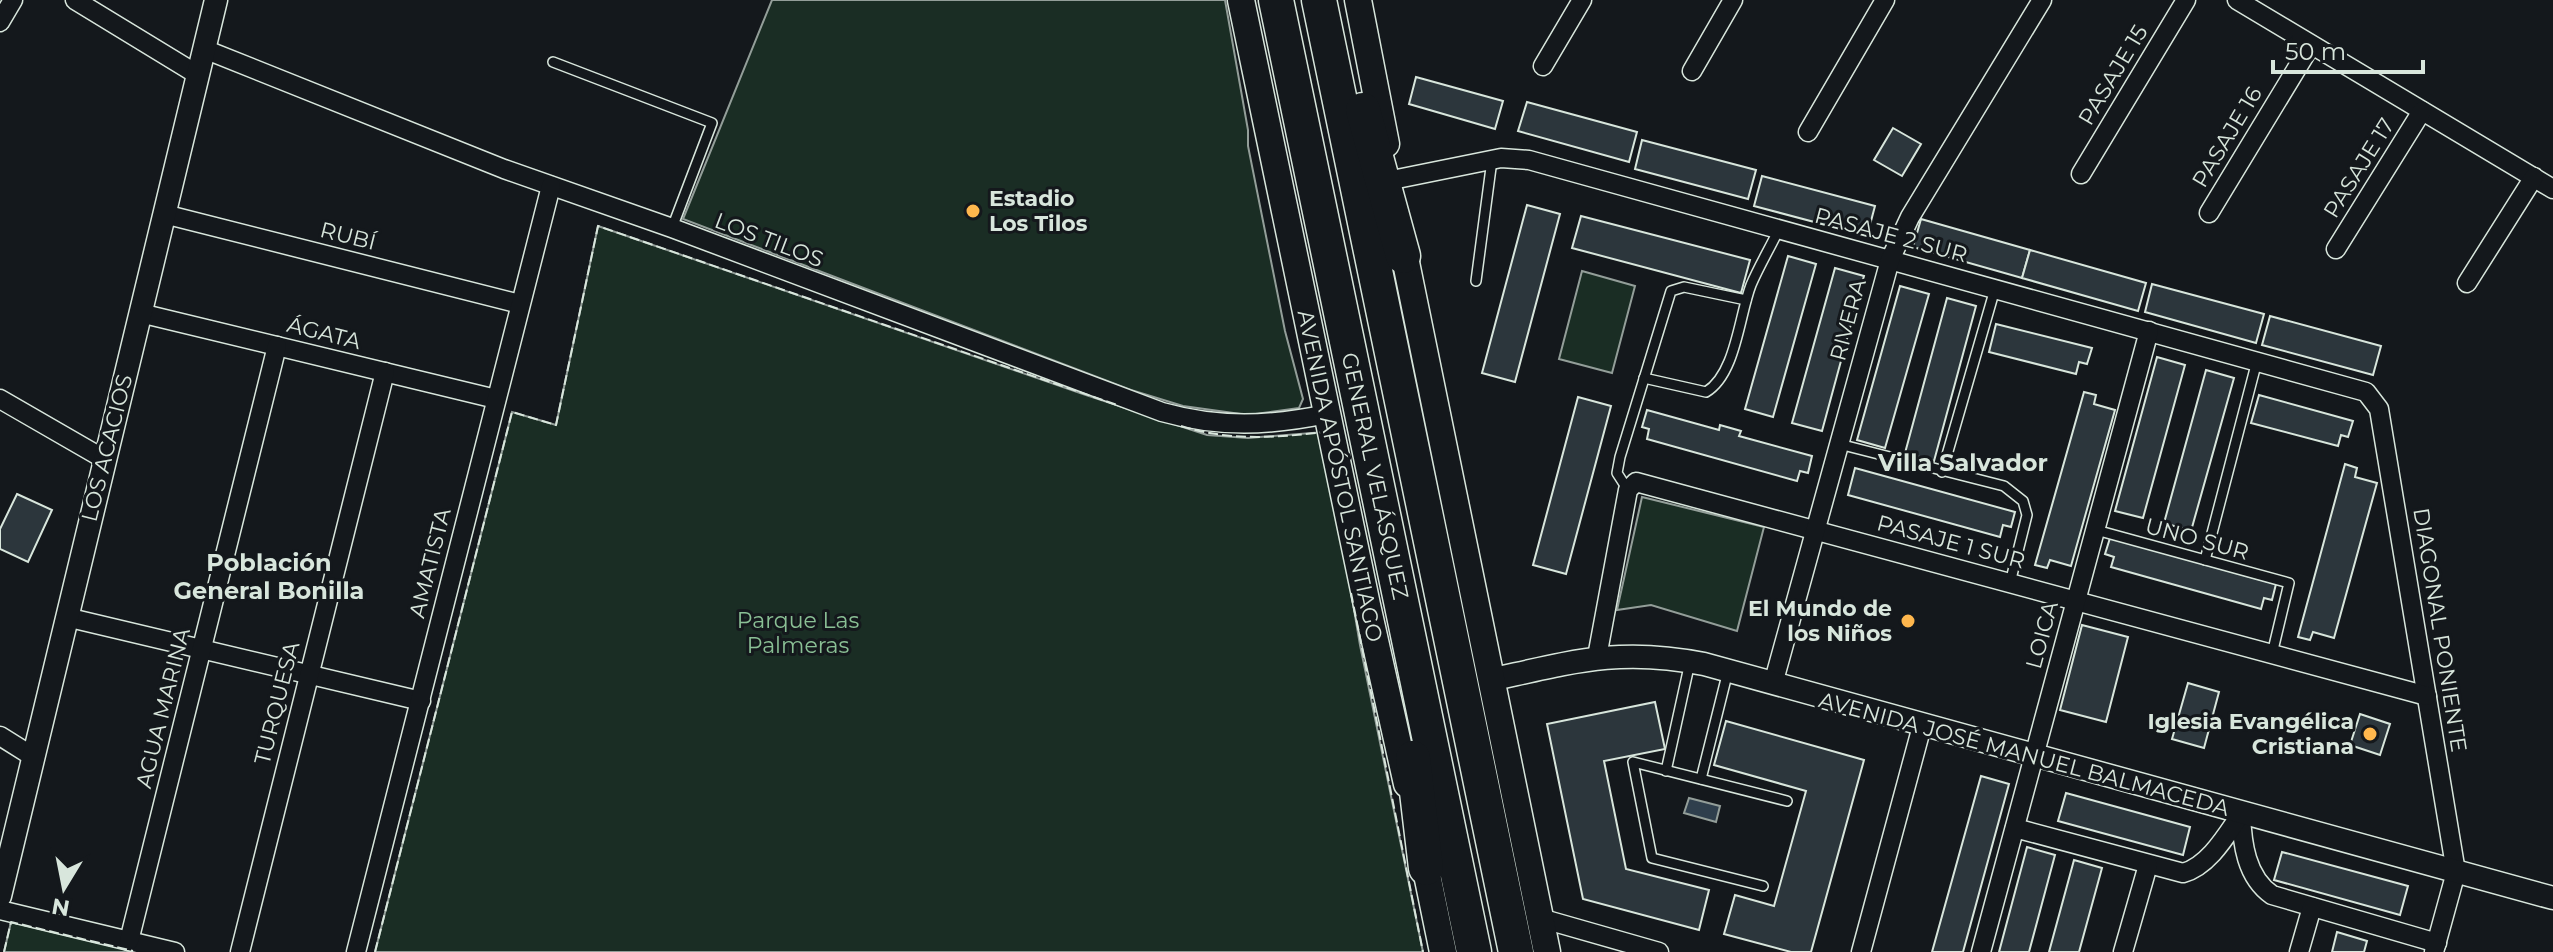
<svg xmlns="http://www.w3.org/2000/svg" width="2553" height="952" viewBox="0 0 2553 952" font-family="Montserrat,sans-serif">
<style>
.green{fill:#1a2d24;stroke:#939e99;stroke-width:2}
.water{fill:#2f3f4d;stroke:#939e99;stroke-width:2}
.building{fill:#2c363c;stroke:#d8e6dc;stroke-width:2}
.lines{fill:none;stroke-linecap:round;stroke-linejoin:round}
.service-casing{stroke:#d8e6dc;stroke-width:12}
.minor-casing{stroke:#d8e6dc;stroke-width:21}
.tertiary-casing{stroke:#d8e6dc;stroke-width:25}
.secondary-casing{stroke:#d8e6dc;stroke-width:29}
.motorway-casing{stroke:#d8e6dc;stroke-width:37}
.service{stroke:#14181c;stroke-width:9}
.minor{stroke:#14181c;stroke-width:18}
.tertiary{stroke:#14181c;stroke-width:22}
.secondary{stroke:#14181c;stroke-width:26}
.motorway{stroke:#14181c;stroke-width:34}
.fence{stroke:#d8e6dc;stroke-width:2;stroke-dasharray:10 4;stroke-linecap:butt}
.poi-dot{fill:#ffb74d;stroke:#14181c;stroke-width:3}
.labels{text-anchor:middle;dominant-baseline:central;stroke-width:6;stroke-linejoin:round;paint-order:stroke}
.street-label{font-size:22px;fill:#d8e6dc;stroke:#14181c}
.poi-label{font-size:22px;font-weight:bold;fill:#d8e6dc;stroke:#14181c;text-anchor:end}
.park-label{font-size:22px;fill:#8ac095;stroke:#14181c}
.neighbourhood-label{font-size:24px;font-weight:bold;fill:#d8e6dc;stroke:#14181c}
</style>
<rect width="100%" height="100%" fill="#14181c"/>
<!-- green -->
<g class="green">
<polygon points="772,0 1225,0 1248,130 1248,146 1285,331 1303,399 1299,408 1248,415 1183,406 1131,390 683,219"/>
<polygon points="598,226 1083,394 1207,435 1248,438 1324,432 1360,645 1423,952 375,952 512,412 556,425"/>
<polygon points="1582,271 1635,286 1612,373 1559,359"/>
<polygon points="1642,497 1764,527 1737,631 1651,605 1617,610"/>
<polygon points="11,922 137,952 4,952"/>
</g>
<!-- water -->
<polygon class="water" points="1689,798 1720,806 1716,822 1684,813"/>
<!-- building -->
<g class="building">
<polygon points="1416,77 1503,101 1495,129 1409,104"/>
<polygon points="1527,102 1637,132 1629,162 1518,131"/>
<polygon points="1893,128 1921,144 1902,176 1874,160"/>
<polygon points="1642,140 1756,170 1748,199 1635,169"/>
<polygon points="1762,176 1875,206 1867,236 1754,206"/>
<polygon points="1527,205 1560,214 1515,382 1482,373"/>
<polygon points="1581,216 1750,260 1741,293 1572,248"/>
<polygon points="1921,219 2030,250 2022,278 1913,247"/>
<polygon points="2030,250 2146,283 2138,311 2022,278"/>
<polygon points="1788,256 1816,264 1773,417 1745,409"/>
<polygon points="1835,268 1864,276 1822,431 1792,423"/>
<polygon points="2152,284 2264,314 2256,343 2145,312"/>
<polygon points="1900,286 1929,294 1885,448 1857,440"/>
<polygon points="1947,298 1976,306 1934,461 1905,453"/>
<polygon points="2270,316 2381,346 2373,375 2262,345"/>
<polygon points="1996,324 2092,348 2087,364 2079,362 2076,374 1989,352"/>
<polygon points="2157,357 2185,365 2143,518 2115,511"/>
<polygon points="2206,370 2234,378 2191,531 2164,523"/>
<polygon points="2084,392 2096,395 2094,404 2115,410 2071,566 2050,560 2047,568 2035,565"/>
<polygon points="2259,395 2353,421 2348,437 2341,435 2338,446 2251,423"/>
<polygon points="1578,397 1611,406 1566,574 1533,565"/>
<polygon points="1647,410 1719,430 1720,425 1741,431 1739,436 1812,456 1808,473 1800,471 1797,481 1647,439 1649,429 1642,427"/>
<polygon points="2345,464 2357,468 2355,477 2377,483 2334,638 2313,632 2310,640 2298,637"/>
<polygon points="1855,468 2015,512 2011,527 2003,525 2000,537 1848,495"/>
<polygon points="17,494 52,510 28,562 0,549 0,529"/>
<polygon points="2110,538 2276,584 2272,600 2264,598 2261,609 2111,567 2114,557 2105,554"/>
<polygon points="2082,625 2128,637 2106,722 2060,710"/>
<polygon points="2188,683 2219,692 2204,748 2172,739"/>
<polygon points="1655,702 1665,749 1604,761 1626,869 1709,890 1699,930 1583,899 1547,724"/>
<polygon points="2360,714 2390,724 2380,755 2350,745"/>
<polygon points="1726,721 1864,760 1811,952 1791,952 1724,934 1735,895 1774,906 1806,791 1714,765"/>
<polygon points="1981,776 2009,784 1963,952 1932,952"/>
<polygon points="2066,793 2190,827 2183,855 2058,821"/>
<polygon points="2027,847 2055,855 2029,952 1999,952"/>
<polygon points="2282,852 2408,886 2400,915 2274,880"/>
<polygon points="2074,860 2102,868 2079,952 2049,952"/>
<polygon points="2337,932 2367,941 2364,952 2332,952"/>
</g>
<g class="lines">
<defs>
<g id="service">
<polyline points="553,62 712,123 672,228"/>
<polyline points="1476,281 1492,160"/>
<path d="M1644,378L1706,392C1736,374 1739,316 1751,285C1759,266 1770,248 1779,229"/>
<polyline points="1839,444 2004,486 2023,501 2027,515 2010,583"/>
<polyline points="1942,472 1995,289"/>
<polyline points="1628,490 1617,473 1620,457 1671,291 1684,287 1746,300"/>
<polyline points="2096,530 2289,583 2272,654"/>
<polyline points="2205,560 2257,361"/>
<polyline points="1666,771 1690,662"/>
<polyline points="1701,779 1728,671"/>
<polyline points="1763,886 1652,858 1633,762 1787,801"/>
</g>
<g id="minor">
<polyline points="75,0 198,75"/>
<polyline points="2237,0 2553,189"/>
<polyline points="0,22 13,0"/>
<path d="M204,49L504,169L672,228L1162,412C1219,428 1269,426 1327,414"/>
<polyline points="1543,66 1582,0"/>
<polyline points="1692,71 1733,0"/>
<polyline points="1808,132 1885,0"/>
<polyline points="2081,174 2186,0"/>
<polyline points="1392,180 1501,158 1529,160 2366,392 2379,409 2456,872 2434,952"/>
<polyline points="2209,213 2311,45"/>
<polyline points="164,214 520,304"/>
<polyline points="2336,249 2422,111"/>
<polyline points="2467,283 2534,177"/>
<polyline points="140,313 496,399"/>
<polyline points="0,399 104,459"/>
<polyline points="66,617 421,701"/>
<polyline points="1597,657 1628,490 1636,482 2427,696"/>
<polyline points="1773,684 1890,260 1910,217 2042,0"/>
<polyline points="0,736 32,756"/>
<path d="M2241,814C2242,843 2246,877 2272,895L2437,943"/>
<path d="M2015,828L2183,873C2209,866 2227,834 2241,814"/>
<polyline points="0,910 175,952"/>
<polyline points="1540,918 1659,952"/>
<polyline points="129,941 277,346"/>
<polyline points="240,952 385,372"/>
<polyline points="356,952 551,186"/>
<polyline points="1861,952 1922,726"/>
<polyline points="1981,952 2149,331"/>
<polyline points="2123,952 2148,865"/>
<polyline points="2299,952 2312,907"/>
</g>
<g id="tertiary">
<path d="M1490,680C1572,662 1619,647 1704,664L2553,898"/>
<polyline points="0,896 216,0"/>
</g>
<g id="secondary">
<polyline points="1241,0 1367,605 1407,784"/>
<polyline points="1358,0 1386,144"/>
<polyline points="1401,238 1547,952"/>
<polyline points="1422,850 1443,952"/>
</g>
<g id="motorway">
<polyline points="1276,0 1474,952"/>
<polyline points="1319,0 1516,952"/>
<polyline points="1363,110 1403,256"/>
<polyline points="1413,758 1426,868"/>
</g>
</defs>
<!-- service casing -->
<use href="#service" class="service-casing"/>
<!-- minor casing -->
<use href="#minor" class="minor-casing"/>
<!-- tertiary casing -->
<use href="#tertiary" class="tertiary-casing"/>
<!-- secondary casing -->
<use href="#secondary" class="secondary-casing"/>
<!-- motorway casing -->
<use href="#motorway" class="motorway-casing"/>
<!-- service -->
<use href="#service" class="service"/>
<!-- minor -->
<use href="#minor" class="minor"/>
<!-- tertiary -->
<use href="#tertiary" class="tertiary"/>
<!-- secondary -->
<use href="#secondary" class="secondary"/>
<!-- motorway -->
<use href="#motorway" class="motorway"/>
<!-- fence -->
<g class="fence">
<path d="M1181,426C1228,441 1275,438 1324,432"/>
<polyline points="1351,593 1423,952"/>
<polyline points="4,952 11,922 133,951"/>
<polyline points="375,952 512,412 556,425 598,226 1117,405"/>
</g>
</g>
<!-- markers -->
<g class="poi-dot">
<circle cx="973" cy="211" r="8"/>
<circle cx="1908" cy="621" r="8"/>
<circle cx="2370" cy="734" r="8"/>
</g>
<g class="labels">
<!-- street labels -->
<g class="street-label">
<text transform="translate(2113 75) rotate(-59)">PASAJE 15</text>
<text transform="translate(2227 137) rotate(-59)">PASAJE 16</text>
<text transform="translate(2359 168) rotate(-58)">PASAJE 17</text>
<text transform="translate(1891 235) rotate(15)">PASAJE 2 SUR</text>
<text transform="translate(348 236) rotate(14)">RUBÍ</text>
<text transform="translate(769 240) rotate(21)">LOS TILOS</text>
<text transform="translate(1848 320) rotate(-75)">RIVERA</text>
<text transform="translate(324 333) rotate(14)">ÁGATA</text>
<text transform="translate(107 448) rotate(-76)">LOS ACACIOS</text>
<text transform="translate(1340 476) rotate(78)">AVENIDA APÓSTOL SANTIAGO</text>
<text transform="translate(1375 476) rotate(78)">GENERAL VELÁSQUEZ</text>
<text transform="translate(2197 539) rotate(15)">UNO SUR</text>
<text transform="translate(1951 542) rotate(15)">PASAJE 1 SUR</text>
<text transform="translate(430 563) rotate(-76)">AMATISTA</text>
<text transform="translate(2440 630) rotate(81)">DIAGONAL PONIENTE</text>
<text transform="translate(2042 635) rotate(-75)">LOICA</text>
<text transform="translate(277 703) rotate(-76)">TURQUESA</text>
<text transform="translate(163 708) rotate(-76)">AGUA MARINA</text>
<text transform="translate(2024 754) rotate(15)">AVENIDA JOSÉ MANUEL BALMACEDA</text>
</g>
<!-- poi labels -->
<g class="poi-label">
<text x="989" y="198" text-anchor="start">Estadio<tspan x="989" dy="25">Los Tilos</tspan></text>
<text x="1892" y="608">El Mundo de<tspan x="1892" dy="25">los Niños</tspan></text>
<text x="2354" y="721">Iglesia Evangélica<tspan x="2354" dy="25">Cristiana</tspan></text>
</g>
<!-- park labels -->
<g class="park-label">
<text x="798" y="620">Parque Las<tspan x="798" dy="25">Palmeras</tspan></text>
</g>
<!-- neighbourhood labels -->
<g class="neighbourhood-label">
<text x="1963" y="462">Villa Salvador</text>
<text x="269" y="562">Población<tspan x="269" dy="28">General Bonilla</tspan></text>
</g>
</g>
<!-- north arrow -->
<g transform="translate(64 888) rotate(190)" stroke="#14181c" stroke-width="6" paint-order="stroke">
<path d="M0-6L14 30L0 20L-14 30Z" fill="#d8e6dc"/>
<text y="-12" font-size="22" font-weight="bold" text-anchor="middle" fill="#d8e6dc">N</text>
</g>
<!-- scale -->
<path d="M2273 60v12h150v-12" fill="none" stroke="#d8e6dc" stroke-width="4"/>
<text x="2285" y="60" font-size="24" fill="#d8e6dc" stroke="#14181c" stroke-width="6" paint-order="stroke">50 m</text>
</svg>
